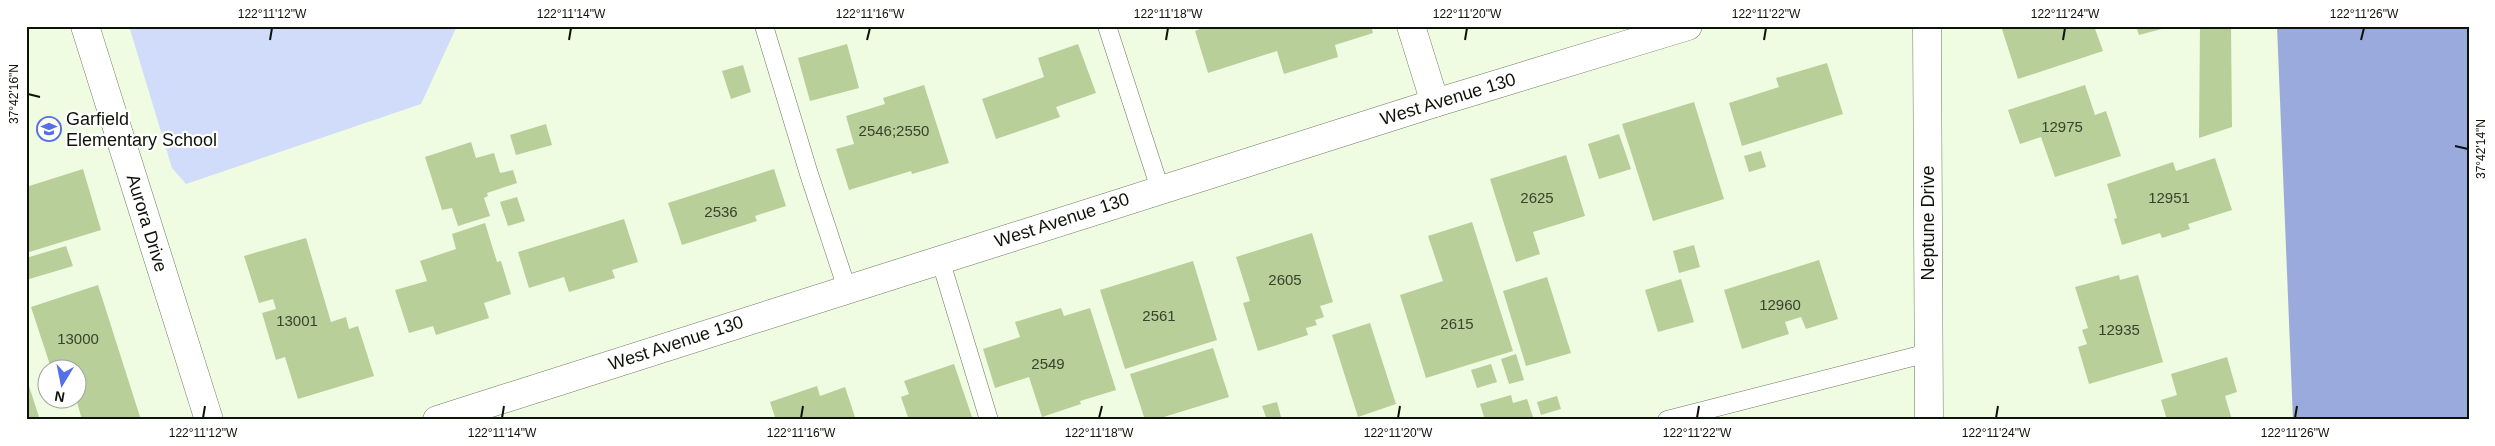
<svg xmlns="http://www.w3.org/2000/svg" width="2495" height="446" viewBox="0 0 2495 446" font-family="Arial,sans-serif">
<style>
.green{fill:#d1dbfa}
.water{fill:#9aaadd}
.building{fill:#b8cf9a}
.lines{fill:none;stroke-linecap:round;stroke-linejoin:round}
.service-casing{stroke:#6d785f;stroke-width:19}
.minor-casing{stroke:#6d785f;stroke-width:29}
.service{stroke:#fff;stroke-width:18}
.minor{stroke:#fff;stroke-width:28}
.ticks{fill:none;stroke:#0e1309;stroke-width:2}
.labels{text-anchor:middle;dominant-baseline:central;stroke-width:4.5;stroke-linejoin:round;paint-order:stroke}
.number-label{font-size:15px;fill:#38422d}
.street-label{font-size:18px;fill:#0e1309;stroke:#fff}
.poi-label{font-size:18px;fill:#0e1309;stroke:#fff;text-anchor:start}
.neatline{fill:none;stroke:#0e1309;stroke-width:2}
.ticks-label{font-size:12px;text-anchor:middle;fill:#0e1309}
</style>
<rect width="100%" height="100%" fill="#effce1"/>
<!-- green -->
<polygon class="green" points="129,26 457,26 421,104 186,184 172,168"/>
<!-- water -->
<polygon class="water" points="2277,26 2469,26 2469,420 2293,420"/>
<!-- building -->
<g class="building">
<polygon points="1199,26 1371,26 1373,33 1335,45 1338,57 1284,74 1277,51 1208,73 1195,31 1200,29"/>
<polygon points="2001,26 2094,26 2103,51 2018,79"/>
<polygon points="2136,26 2169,26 2169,27 2139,35"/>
<polygon points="2200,26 2231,26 2232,127 2199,138"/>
<polygon points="847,44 859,88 810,101 798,58"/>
<polygon points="1078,44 1096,93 1056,107 1060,117 996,139 982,99 1044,77 1038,58"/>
<polygon points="1827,63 1843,114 1742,146 1729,103 1779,87 1776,78"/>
<polygon points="743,65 751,92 731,99 722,71"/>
<polygon points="924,85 949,163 912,174 911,171 849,190 836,149 854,144 846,116 885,104 883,98"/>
<polygon points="2085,85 2095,115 2106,111 2121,156 2055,177 2041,137 2020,144 2008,110"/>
<polygon points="1694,102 1724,199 1653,221 1622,124"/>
<polygon points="546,124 552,145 516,155 510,135"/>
<polygon points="1619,134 1631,169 1599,179 1588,144"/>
<polygon points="471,142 476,158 494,153 500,173 513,170 517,183 487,193 488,196 484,198 490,216 458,226 452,208 442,210 425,157"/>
<polygon points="1761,151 1766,167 1749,172 1744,156"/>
<polygon points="1566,155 1585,216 1533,232 1540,254 1516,262 1490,179"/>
<polygon points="2215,158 2232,210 2188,224 2190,229 2162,238 2160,233 2122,245 2114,219 2117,218 2107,184 2173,162 2176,171"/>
<polygon points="83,169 101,230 26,253 26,187"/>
<polygon points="774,169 786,206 755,216 757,221 682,245 668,203"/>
<polygon points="517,197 525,221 508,226 500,202"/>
<polygon points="624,219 638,262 612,270 615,278 569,292 564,277 529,288 518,252"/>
<polygon points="1472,222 1513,351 1426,378 1400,295 1443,281 1428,236"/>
<polygon points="485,223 497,262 501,261 511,294 484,303 489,318 436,335 433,326 409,333 395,290 427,281 420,261 456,249 452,234"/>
<polygon points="1312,233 1333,302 1320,306 1324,317 1315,320 1317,325 1306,328 1308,335 1258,351 1243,303 1250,301 1236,257"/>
<polygon points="306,238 331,322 346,317 349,329 358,326 374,376 298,399 285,357 276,360 262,313 276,309 273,299 259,303 244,256"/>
<polygon points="1694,245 1700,267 1679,273 1673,251"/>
<polygon points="66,246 73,266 26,280 26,258"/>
<polygon points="1819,260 1838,319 1806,329 1801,317 1785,322 1789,334 1742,349 1724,290"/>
<polygon points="1193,261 1217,340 1125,369 1100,290"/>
<polygon points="2119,275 2120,280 2138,275 2163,362 2089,384 2078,347 2087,344 2082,330 2088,328 2075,287"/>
<polygon points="1547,277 1571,353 1526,366 1503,291"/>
<polygon points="1681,279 1694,322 1658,332 1645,290"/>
<polygon points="98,285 141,420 82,420 76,398 78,398 78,368 51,368 31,307"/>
<polygon points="1061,308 1064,316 1090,308 1116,390 1080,401 1081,404 1042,417 1029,377 995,388 983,349 1020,337 1015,322"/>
<polygon points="1370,323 1396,404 1358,417 1332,335"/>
<polygon points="1213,348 1229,397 1154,420 1145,420 1130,374"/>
<polygon points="1516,354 1524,380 1509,384 1501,359"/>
<polygon points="2227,357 2237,392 2225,396 2232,420 2167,420 2161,400 2177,395 2171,374"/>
<polygon points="954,364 973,420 909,420 901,397 909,394 904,381"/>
<polygon points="1491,364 1497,382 1477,388 1471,370"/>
<polygon points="26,380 27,380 40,420 26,420"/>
<polygon points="817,386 820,396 845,387 856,420 767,420 775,417 770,402"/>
<polygon points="1511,395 1513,403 1527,399 1534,420 1485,420 1480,404"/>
<polygon points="1557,396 1561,409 1541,415 1537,402"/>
<polygon points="1277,402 1281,417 1267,420 1262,406"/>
</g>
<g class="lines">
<defs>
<g id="service">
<polyline points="764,26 809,174 847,289"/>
<polyline points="1107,26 1160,189"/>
<polyline points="940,259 989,420"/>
<polyline points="1667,420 1928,353"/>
</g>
<g id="minor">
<polyline points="85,26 209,420"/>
<polyline points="1411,26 1435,103"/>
<polyline points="1927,26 1929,420"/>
<polyline points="437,420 1435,103 1688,26"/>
</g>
</defs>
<!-- service casing -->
<use href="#service" class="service-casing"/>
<!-- minor casing -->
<use href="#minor" class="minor-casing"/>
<!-- service -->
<use href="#service" class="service"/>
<!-- minor -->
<use href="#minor" class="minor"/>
</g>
<!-- ticks -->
<path class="ticks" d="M270,40L272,28M569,40L571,28M867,40L870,28M1166,40L1168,28M1465,40L1467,28M1764,40L1766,28M2063,40L2065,28M2361,40L2364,28M28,94L40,97M2455,146L2468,149M203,418L205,406M502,418L504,406M801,418L803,406M1099,418L1102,406M1398,418L1400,406M1697,418L1699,406M1996,418L1998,406M2295,418L2297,406"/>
<!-- icons -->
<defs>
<symbol id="school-ring" viewBox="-11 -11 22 22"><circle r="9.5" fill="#fff" stroke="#556fe5" stroke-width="1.5"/><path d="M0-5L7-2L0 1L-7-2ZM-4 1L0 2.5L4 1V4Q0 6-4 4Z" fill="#556fe5"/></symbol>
</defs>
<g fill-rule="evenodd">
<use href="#school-ring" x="35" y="115" width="28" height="28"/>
</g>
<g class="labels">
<!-- number labels -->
<g class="number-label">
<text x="2062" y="126">12975</text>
<text x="894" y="130">2546;2550</text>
<text x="1537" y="197">2625</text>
<text x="2169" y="197">12951</text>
<text x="721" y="211">2536</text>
<text x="1285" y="279">2605</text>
<text x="1780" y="304">12960</text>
<text x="1159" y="315">2561</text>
<text x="297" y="320">13001</text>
<text x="1457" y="323">2615</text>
<text x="2119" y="329">12935</text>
<text x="78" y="338">13000</text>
<text x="1048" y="363">2549</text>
</g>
<!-- street labels -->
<g class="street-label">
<text transform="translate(1448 99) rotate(-17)">West Avenue 130</text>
<text transform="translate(1062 220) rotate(-18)">West Avenue 130</text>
<text transform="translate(147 223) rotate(73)">Aurora Drive</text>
<text transform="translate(1928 223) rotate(-90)">Neptune Drive</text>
<text transform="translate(676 343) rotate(-18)">West Avenue 130</text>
</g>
<!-- poi labels -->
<g class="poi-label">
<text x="66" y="119">Garfield<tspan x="66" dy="21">Elementary School</tspan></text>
</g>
</g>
<!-- border -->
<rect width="2495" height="446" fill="none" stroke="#ffffff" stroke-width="55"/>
<!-- north arrow -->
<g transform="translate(62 384) rotate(190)"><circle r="24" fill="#ffffff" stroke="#9fa19d"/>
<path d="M0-4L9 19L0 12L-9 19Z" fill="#556fe5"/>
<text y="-8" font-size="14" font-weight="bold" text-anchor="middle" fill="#0e1309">N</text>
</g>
<rect x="28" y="28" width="2440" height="390" class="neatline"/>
<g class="ticks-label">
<text x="272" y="18">122°11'12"W</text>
<text x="571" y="18">122°11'14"W</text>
<text x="870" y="18">122°11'16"W</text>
<text x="1168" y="18">122°11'18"W</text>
<text x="1467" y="18">122°11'20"W</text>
<text x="1766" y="18">122°11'22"W</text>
<text x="2065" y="18">122°11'24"W</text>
<text x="2364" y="18">122°11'26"W</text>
<text transform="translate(14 94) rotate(-90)" y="4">37°42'16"N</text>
<text transform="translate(2481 149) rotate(-90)" y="4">37°42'14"N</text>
<text x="203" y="437">122°11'12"W</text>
<text x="502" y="437">122°11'14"W</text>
<text x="801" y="437">122°11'16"W</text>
<text x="1099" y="437">122°11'18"W</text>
<text x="1398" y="437">122°11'20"W</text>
<text x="1697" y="437">122°11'22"W</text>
<text x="1996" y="437">122°11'24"W</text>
<text x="2295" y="437">122°11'26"W</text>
</g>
</svg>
